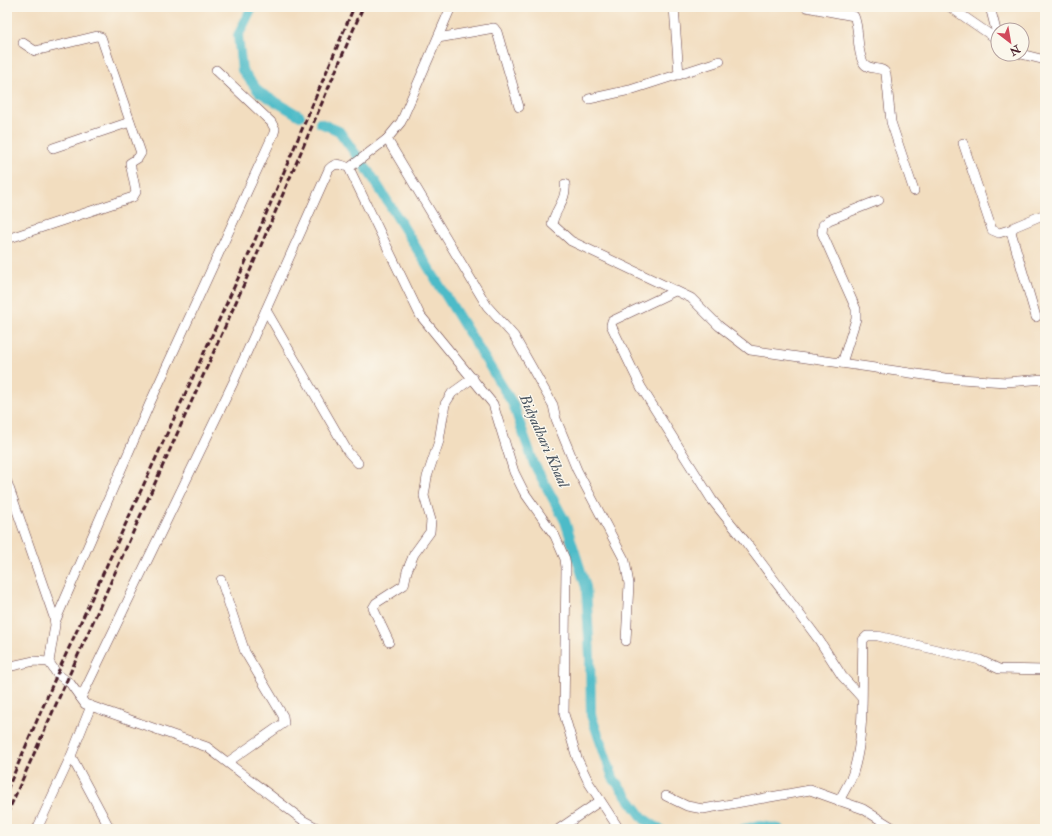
<svg xmlns="http://www.w3.org/2000/svg" width="1052" height="836" viewBox="0 0 1052 836" font-family="'IM FELL Double Pica',serif">
<style>
.lines{fill:none;stroke-linecap:round;stroke-linejoin:round}
.canal{stroke:#4ebbc8;stroke-width:10}
.minor-casing{stroke:#633c41;stroke-width:10}
.minor{stroke:#fff;stroke-width:9}
.rail{stroke:#4a1f2b;stroke-width:3;stroke-dasharray:6 3;stroke-linecap:butt}
.labels{text-anchor:middle;dominant-baseline:central;stroke-width:3;stroke-linejoin:round;paint-order:stroke}
.water-label{font-size:15px;font-style:italic;fill:#4b5662;stroke:#fbf7ec}
</style>
<rect width="100%" height="100%" fill="#fbf7ec"/>
<filter id="ink" filterUnits="userSpaceOnUse"><feTurbulence type="fractalNoise" baseFrequency=".025" numOctaves="2"/><feDisplacementMap in="SourceGraphic" scale="8" xChannelSelector="R" yChannelSelector="G"/><feConvolveMatrix kernelMatrix="1 2 1 2 8 2 1 2 1" color-interpolation-filters="sRGB"/></filter>
<filter id="wash" filterUnits="userSpaceOnUse"><feTurbulence type="fractalNoise" baseFrequency=".012" numOctaves="4" result="noise"/><feDisplacementMap in="SourceGraphic" scale="16" xChannelSelector="R" yChannelSelector="G"/><feGaussianBlur stdDeviation="0.9" result="paint"/><feColorMatrix in="noise" values="0 0 0 0 0 0 0 0 0 0 0 0 0 0 0 0 0 1.4 0 .05"/><feComposite in="paint" operator="in"/></filter>
<g filter="url(#wash)">
<rect width="100%" height="100%" fill="#f2ddbf"/>
<g class="lines">
<!-- canal -->
<g class="canal">
<polyline points="252,7 238,36 242,70 259,92 300,116"/>
<polyline points="320,123 339,131 373,178 513,404 534,464 565,521 586,587 590,656 591,715 613,778 644,819 659,829"/>
<polyline points="743,829 760,826 779,829"/>
</g>
</g>
</g>
<g filter="url(#ink)">
<g class="lines">
<defs>
<g id="minor">
<polyline points="674,7 679,75"/>
<path d="M806,7L854,16C860,30 856,49 863,62C868,72 883,65 886,74L891,122L914,191"/>
<polyline points="950,7 998,40"/>
<polyline points="990,7 998,38"/>
<polyline points="438,38 494,28 497,32 519,107"/>
<polyline points="1021,54 1045,60"/>
<polyline points="589,99 630,90 720,61"/>
<polyline points="387,139 487,306 514,336 553,405 556,419 577,470 625,561 629,584 626,641"/>
<polyline points="963,143 992,230 999,233 1012,229"/>
<polyline points="53,148 130,122"/>
<polyline points="349,168 387,139 401,122 451,7"/>
<path d="M565,184C567,200 555,209 552,224L571,241L691,298L719,326L750,350L945,378L1006,382L1045,379"/>
<polyline points="7,239 133,197 136,192 130,163 138,158 141,153 101,37 97,36 35,51 23,43"/>
<polyline points="675,291 612,321 611,325 641,387 712,500 745,541 819,640 842,676 861,697"/>
<polyline points="266,310 348,452 358,463"/>
<polyline points="1036,317 1011,232 1014,227 1045,214"/>
<polyline points="842,363 856,319 856,309 822,233 823,225 829,220 879,200"/>
<polyline points="7,482 54,617 55,625 49,662 57,674 70,683 85,704 207,747 304,821 319,829"/>
<polyline points="221,580 245,652 283,716 284,723 228,762"/>
<polyline points="55,622 150,403 274,133 275,129 271,122 216,70"/>
<polyline points="389,642 373,608 376,603 404,585 407,571 414,554 430,532 431,520 424,496 427,477 439,441 445,404 452,393 473,378"/>
<polyline points="7,667 34,661 49,662"/>
<path d="M81,698L233,383L329,169C336,162 341,164 349,168L420,315L493,404L514,472L524,492L555,536L565,559L566,568L564,714L577,758L589,783L619,829"/>
<polyline points="91,706 71,756 110,829"/>
<polyline points="666,796 687,806 703,809 810,790 863,809 895,829"/>
<path d="M839,801C844,791 850,782 853,773C866,731 861,684 863,640L867,636H878L980,660L999,669L1045,670"/>
<polyline points="37,829 71,756"/>
<polyline points="559,829 600,801"/>
</g>
</defs>
<!-- minor casing -->
<use href="#minor" class="minor-casing"/>
<!-- minor -->
<use href="#minor" class="minor"/>
<!-- rail -->
<g class="rail">
<polyline points="7,790 57,674 246,261 354,7"/>
<polyline points="7,814 253,264 363,7"/>
</g>
</g>
</g>
<g class="labels">
<!-- water labels -->
<g class="water-label">
<text transform="translate(544 441) rotate(66)">Bidyadhari Khaal</text>
</g>
</g>
<!-- margin -->
<rect width="1052" height="836" fill="none" stroke="#fbf7ec" stroke-width="24"/>
<!-- north arrow -->
<g transform="translate(1010 42) rotate(149)"><circle r="19" fill="#fbf7ec" stroke="#b4a19f"/>
<path d="M0-3L7 15L0 10L-7 15Z" fill="#d1495b"/>
<text y="-6" font-size="11" font-weight="bold" text-anchor="middle" fill="#4a1f2b">N</text>
</g>
</svg>
